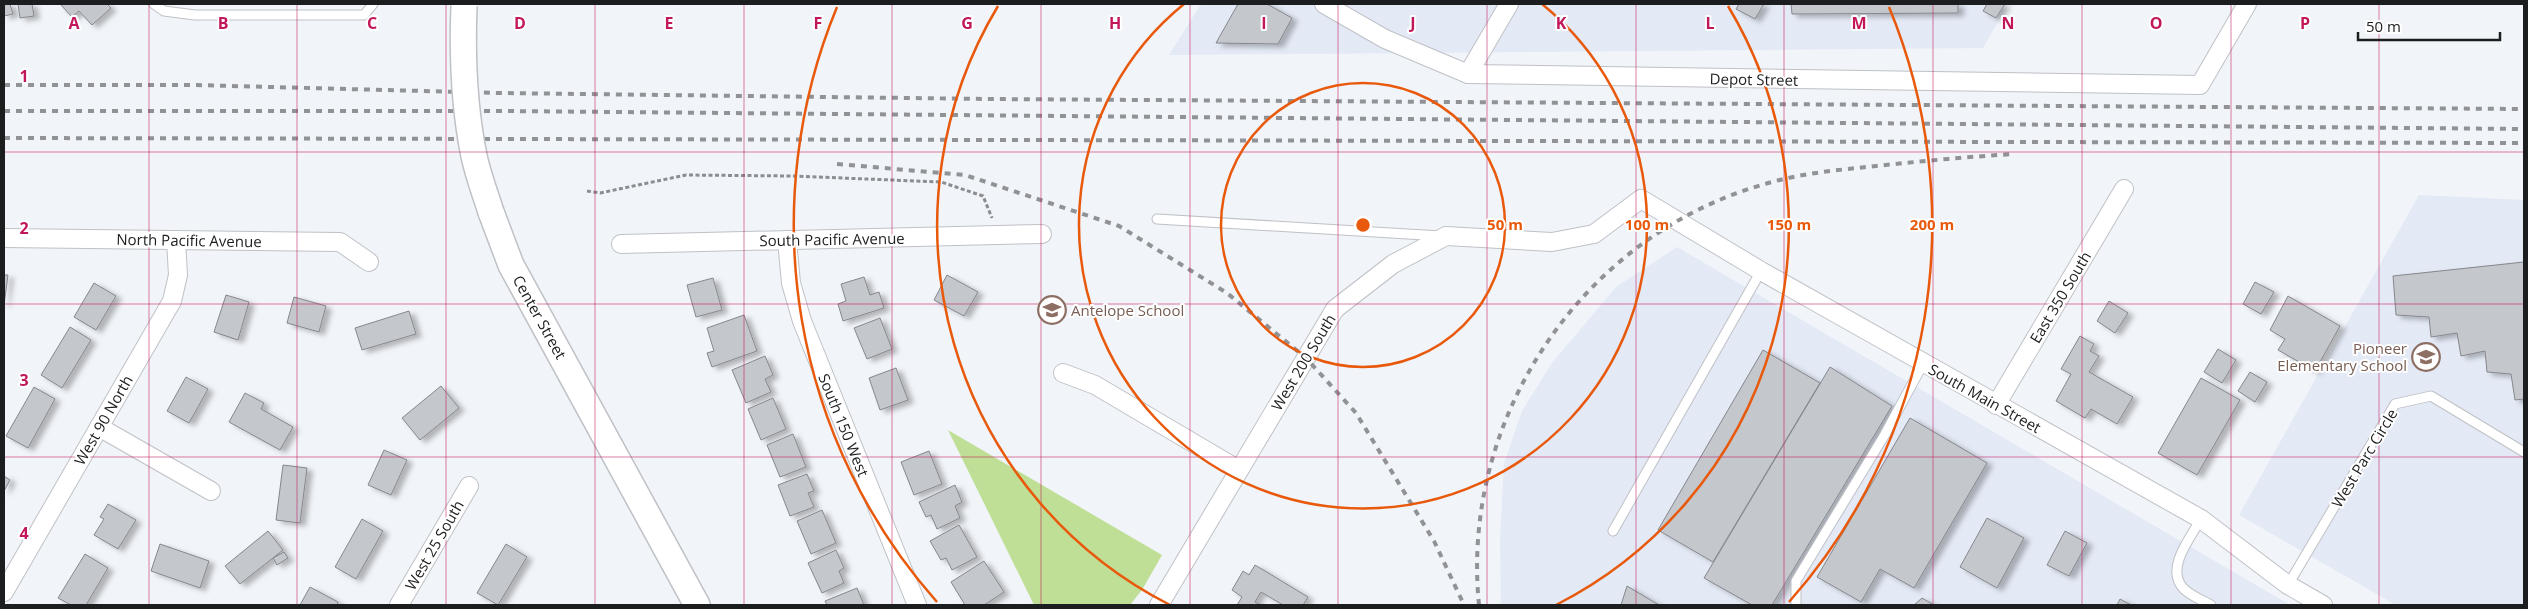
<svg xmlns="http://www.w3.org/2000/svg" width="2528" height="609" viewBox="0 0 2528 609" font-family="'Open Sans',sans-serif">
<style>
.built{fill:#e3e9f5}
.green{fill:#c0df96}
.building{fill:#c4c7cc;stroke:#85878c;filter:url(#shadow)}
.lines{fill:none;stroke-linecap:round;stroke-linejoin:round}
.lane-casing{stroke:#bfc1c6;stroke-width:11}
.street-casing{stroke:#bfc1c6;stroke-width:20}
.secondary-casing{stroke:#bfc1c6;stroke-width:28}
.path{stroke:#8b8d91;stroke-width:3;stroke-dasharray:4 2.5;stroke-linecap:butt}
.lane{stroke:#fff;stroke-width:9}
.street{stroke:#fff;stroke-width:18}
.secondary{stroke:#fff;stroke-width:25}
.rail{stroke:#909296;stroke-width:4;stroke-dasharray:6 6;stroke-linecap:butt}
.secondary-bridge-casing{stroke:#bfc1c6;stroke-width:28;stroke-linecap:butt}
.secondary-bridge{stroke:#fff;stroke-width:25}
.grid{fill:none;stroke:#c2185b;stroke-width:1;stroke-opacity:0.55}
.ring{fill:none;stroke:#e8590c;stroke-width:2.5}
.labels{text-anchor:middle;dominant-baseline:central;stroke-width:4;stroke-linejoin:round;paint-order:stroke}
.street-label{font-size:15px;fill:#1c1d1f;stroke:#fff}
.education-label{font-size:15px;fill:#785e54;stroke:#fff;text-anchor:start}
.grid-label{font-size:16px;text-anchor:middle;font-weight:bold;fill:#c2185b;stroke:#fff;stroke-width:4;stroke-linejoin:round;paint-order:stroke}
.centre{fill:#e8590c;stroke:#fff;stroke-width:2.5}
.ring-label{font-size:15px;text-anchor:middle;font-weight:bold;fill:#e8590c;stroke:#fff;stroke-width:4;stroke-linejoin:round;paint-order:stroke}
</style>
<defs>
<filter id="shadow"><feDropShadow dx="5.5" dy="3" stdDeviation="2.5" flood-color="#0004"/></filter>
</defs>
<rect width="100%" height="100%" fill="#f1f4f9"/>
<!-- built -->
<g class="built">
<polygon points="1201,4 2008,4 1983,48 1169,55"/>
<polygon points="2419,195 2524,200 2524,605 2396,605 2239,515"/>
<polygon points="1677,247 2290,605 1501,605 1500,540 1504,464 1522,411 1552,363 1616,287"/>
</g>
<!-- green -->
<polygon class="green" points="948,430 1162,555 1142,590 1130,605 1034,605"/>
<!-- building -->
<g class="building">
<polygon points="4,4 10,4 13,14 4,16"/>
<polygon points="18,4 32,4 34,16 20,18"/>
<polygon points="60,4 107,4 111,8 92,25 79,11 72,17"/>
<polygon points="1238,4 1267,4 1292,18 1278,44 1216,43"/>
<polygon points="1739,4 1764,4 1755,19 1736,9"/>
<polygon points="1791,4 1958,4 1958,13 1792,14"/>
<polygon points="1987,4 2005,4 1996,18 1983,11"/>
<polygon points="2524,262 2524,399 2515,400 2511,374 2487,372 2485,351 2461,356 2457,333 2431,337 2429,317 2396,315 2393,276"/>
<polygon points="4,275 8,275 4,305"/>
<polygon points="947,275 978,292 964,316 934,300"/>
<polygon points="864,277 870,295 879,292 884,308 843,321 838,304 846,301 841,284"/>
<polygon points="713,278 722,310 696,317 687,285"/>
<polygon points="2255,282 2274,292 2261,314 2243,304"/>
<polygon points="94,283 116,296 96,330 74,317"/>
<polygon points="226,295 249,302 238,340 214,332"/>
<polygon points="2288,296 2340,326 2315,371 2278,350 2285,339 2270,330"/>
<polygon points="294,297 326,306 319,332 287,323"/>
<polygon points="2109,301 2128,313 2115,333 2097,321"/>
<polygon points="409,311 416,334 362,350 355,328"/>
<polygon points="744,315 757,351 712,367 707,353 714,351 707,328"/>
<polygon points="880,318 892,349 867,359 854,328"/>
<polygon points="70,327 91,340 62,388 41,375"/>
<polygon points="2080,336 2094,344 2090,351 2099,356 2089,372 2133,397 2117,424 2091,409 2085,418 2056,401 2071,374 2061,369"/>
<polygon points="2218,349 2236,360 2222,383 2204,372"/>
<polygon points="1763,350 1820,383 1713,562 1658,530"/>
<polygon points="765,356 773,375 765,379 771,392 746,403 732,370"/>
<polygon points="1830,367 1892,406 1772,605 1752,605 1704,578"/>
<polygon points="896,368 908,400 880,410 869,378"/>
<polygon points="2250,372 2267,382 2255,402 2238,391"/>
<polygon points="186,377 208,389 189,423 167,411"/>
<polygon points="2201,378 2240,400 2197,475 2158,453"/>
<polygon points="441,386 459,408 420,440 402,418"/>
<polygon points="34,387 55,399 28,448 6,436"/>
<polygon points="245,393 264,403 261,409 293,427 280,450 229,422"/>
<polygon points="773,398 786,429 761,440 748,409"/>
<polygon points="1910,418 1987,463 1914,588 1880,569 1861,602 1817,577"/>
<polygon points="793,434 806,467 780,477 767,445"/>
<polygon points="384,450 407,460 391,495 368,485"/>
<polygon points="929,451 942,484 914,495 901,462"/>
<polygon points="283,465 307,468 300,523 276,520"/>
<polygon points="807,474 814,491 808,493 814,507 790,516 778,485"/>
<polygon points="4,476 10,480 4,491"/>
<polygon points="955,485 962,502 955,506 960,518 937,529 931,515 926,517 919,502"/>
<polygon points="108,504 136,520 118,549 94,535 104,519 100,517"/>
<polygon points="822,510 836,543 811,554 797,521"/>
<polygon points="1987,518 2024,538 1997,588 1960,567"/>
<polygon points="362,519 383,531 356,579 335,567"/>
<polygon points="959,525 977,557 952,570 946,558 941,560 930,541"/>
<polygon points="268,531 283,550 240,584 225,566"/>
<polygon points="2065,531 2087,543 2069,576 2047,565"/>
<polygon points="160,544 209,561 200,588 151,571"/>
<polygon points="506,544 527,557 498,605 477,593"/>
<polygon points="836,550 844,568 839,571 844,583 822,593 808,563"/>
<polygon points="284,552 288,558 277,565 273,558"/>
<polygon points="85,554 108,568 86,605 71,605 58,598"/>
<polygon points="984,561 1004,592 984,605 965,605 951,582"/>
<polygon points="1255,565 1308,597 1303,605 1283,605 1261,592 1255,602 1261,605 1237,605 1242,597 1232,590 1243,571 1249,575"/>
<polygon points="1627,586 1659,605 1621,605"/>
<polygon points="310,587 338,602 337,605 300,605"/>
<polygon points="857,588 864,605 827,605 825,601"/>
<polygon points="1922,598 1934,605 1914,605"/>
<polygon points="2120,599 2131,605 2117,605"/>
</g>
<g class="lines">
<defs>
<g id="lane">
<polyline points="154,4 164,11 195,15 364,15 373,4"/>
<polyline points="1157,219 1441,236"/>
<path d="M2201,519C2191,537 2164,569 2184,589C2191,596 2202,600 2211,605"/>
<polyline points="1613,531 1761,271"/>
<polyline points="2288,585 2395,404 2431,396 2524,452"/>
<polyline points="1796,605 1796,581 1884,436 1923,364"/>
</g>
<g id="street">
<polyline points="1324,4 1385,39 1468,74 2200,85 2247,4"/>
<polyline points="1468,74 1509,4"/>
<polyline points="4,238 340,242 369,262"/>
<polyline points="787,240 791,283 802,321 917,605"/>
<polyline points="621,244 1042,234"/>
<polyline points="1063,373 1095,385 1239,470"/>
<polyline points="1996,405 2124,189"/>
<polyline points="99,427 211,491"/>
<polyline points="4,592 172,301 178,275 176,240"/>
<polyline points="399,605 469,486"/>
<polyline points="1159,605 1335,309 1393,264 1446,236 1552,242 1594,234 1641,199 1761,271 2201,519 2288,585 2323,605"/>
</g>
<polyline id="secondary" points="491,212 511,265 697,605"/>
</defs>
<!-- lane casing -->
<use href="#lane" class="lane-casing"/>
<!-- street casing -->
<use href="#street" class="street-casing"/>
<!-- secondary casing -->
<use href="#secondary" class="secondary-casing"/>
<!-- path -->
<polyline class="path" points="587,191 600,193 686,175 792,176 941,182 983,196 992,218"/>
<!-- lane -->
<use href="#lane" class="lane"/>
<!-- street -->
<use href="#street" class="street"/>
<!-- secondary -->
<use href="#secondary" class="secondary"/>
<!-- rail -->
<g class="rail">
<polyline points="4,85 194,85 500,93 991,99 2524,109"/>
<polyline points="4,111 502,111 2524,129"/>
<polyline points="4,138 2524,143"/>
<polyline points="837,164 965,175 1119,226 1227,293 1306,358 1356,413 1434,541 1464,605"/>
<path d="M1479,605C1460,417 1583,235 1765,184C1801,173 1839,170 1876,166C1922,161 1967,157 2013,154"/>
</g>
<defs>
<path id="secondary-bridge" d="M464,6C462,57 464,107 474,156C478,175 485,193 491,212"/>
</defs>
<!-- secondary-bridge casing -->
<use href="#secondary-bridge" class="secondary-bridge-casing"/>
<!-- secondary-bridge -->
<use href="#secondary-bridge" class="secondary-bridge"/>
</g>
<!-- grid -->
<path class="grid" d="M149,4V605M297,4V605M446,4V605M595,4V605M744,4V605M892,4V605M1041,4V605M1190,4V605M1338,4V605M1487,4V605M1636,4V605M1784,4V605M1933,4V605M2082,4V605M2231,4V605M2379,4V605M4,152H2524M4,304H2524M4,457H2524"/>
<!-- distance rings -->
<g class="ring">
<circle cx="1363" cy="225" r="142"/>
<path d="M1542 4A284 284 0 1 1 1184 4"/>
<path d="M1170 605A426 426 0 0 1 998 6M1728 6A426 426 0 0 1 1556 605"/>
<path d="M937 602A569 569 0 0 1 837 7M1889 7A569 569 0 0 1 1789 602"/>
</g>
<!-- icons -->
<defs>
<symbol id="school-ring" viewBox="-11 -11 22 22"><circle r="9.5" fill="#fff" stroke="#8d6e63" stroke-width="1.5"/><path d="M0-5L7-2L0 1L-7-2ZM-4 1L0 2.5L4 1V4Q0 6-4 4Z" fill="#8d6e63"/></symbol>
</defs>
<g fill-rule="evenodd">
<use href="#school-ring" x="1036" y="294" width="32" height="32"/>
<use href="#school-ring" x="2410" y="341" width="32" height="32"/>
</g>
<g class="labels">
<!-- street labels -->
<g class="street-label">
<text transform="translate(1754 79) rotate(1)">Depot Street</text>
<text transform="translate(832 239) rotate(-1)">South Pacific Avenue</text>
<text transform="translate(189 240) rotate(1)">North Pacific Avenue</text>
<text transform="translate(2060 297) rotate(-59)">East 350 South</text>
<text transform="translate(540 317) rotate(61)">Center Street</text>
<text transform="translate(1303 362) rotate(-59)">West 200 South</text>
<text transform="translate(1985 398) rotate(29)">South Main Street</text>
<text transform="translate(103 420) rotate(-60)">West 90 North</text>
<text transform="translate(844 425) rotate(68)">South 150 West</text>
<text transform="translate(2364 458) rotate(-59)">West Parc Circle</text>
<text transform="translate(434 545) rotate(-60)">West 25 South</text>
</g>
<!-- education labels -->
<g class="education-label">
<text x="1071" y="310">Antelope School</text>
<text x="2407" y="348" text-anchor="end">Pioneer<tspan x="2407" dy="17">Elementary School</tspan></text>
</g>
</g>
<g class="grid-label">
<text x="74" y="29">A</text>
<text x="223" y="29">B</text>
<text x="372" y="29">C</text>
<text x="520" y="29">D</text>
<text x="669" y="29">E</text>
<text x="818" y="29">F</text>
<text x="967" y="29">G</text>
<text x="1115" y="29">H</text>
<text x="1264" y="29">I</text>
<text x="1413" y="29">J</text>
<text x="1561" y="29">K</text>
<text x="1710" y="29">L</text>
<text x="1859" y="29">M</text>
<text x="2008" y="29">N</text>
<text x="2156" y="29">O</text>
<text x="2305" y="29">P</text>
<text x="24" y="82">1</text>
<text x="24" y="234">2</text>
<text x="24" y="386">3</text>
<text x="24" y="539">4</text>
</g>
<circle cx="1363" cy="225" r="8" class="centre"/>
<g class="ring-label">
<text x="1505" y="230">50 m</text>
<text x="1647" y="230">100 m</text>
<text x="1789" y="230">150 m</text>
<text x="1932" y="230">200 m</text>
</g>
<!-- border -->
<rect width="2528" height="609" fill="none" stroke="#1c1d1f" stroke-width="10"/>
<!-- scale -->
<path d="M2358 32v8h142v-8" fill="none" stroke="#1c1d1f" stroke-width="2.5"/>
<text x="2366" y="32" font-size="15" fill="#1c1d1f" stroke="#ffffff" stroke-width="4" paint-order="stroke">50 m</text>
</svg>
